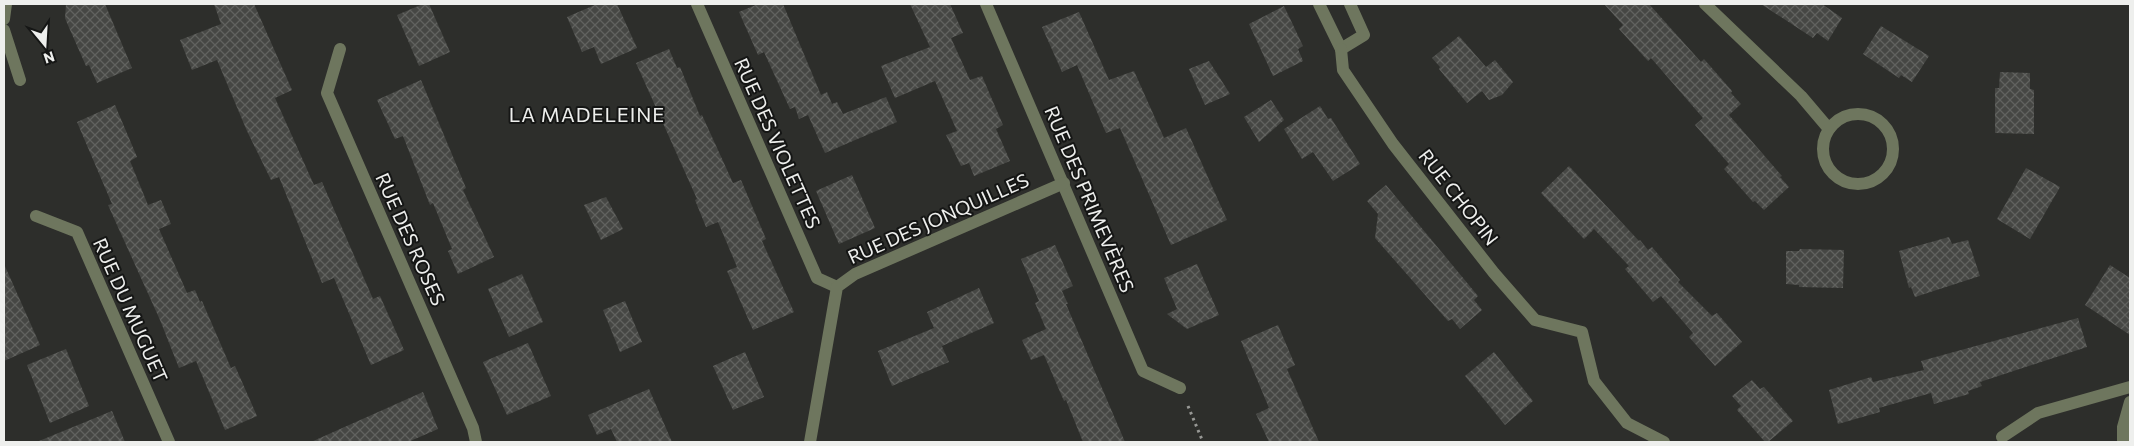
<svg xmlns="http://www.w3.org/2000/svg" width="2134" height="446" viewBox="0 0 2134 446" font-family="Commissioner,sans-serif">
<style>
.building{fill:url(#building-cross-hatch)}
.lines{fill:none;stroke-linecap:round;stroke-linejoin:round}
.path{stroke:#979895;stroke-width:3;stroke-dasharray:2.5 4;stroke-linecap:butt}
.minor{stroke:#6e765e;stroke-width:12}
.labels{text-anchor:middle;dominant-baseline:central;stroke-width:4;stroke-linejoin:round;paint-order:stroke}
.street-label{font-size:19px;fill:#eeefed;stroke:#151615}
.neighbourhood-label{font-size:20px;letter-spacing:1px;fill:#eeefed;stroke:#151615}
</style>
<defs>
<pattern id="building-cross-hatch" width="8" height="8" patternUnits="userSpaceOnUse" patternTransform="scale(1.25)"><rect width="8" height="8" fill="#464744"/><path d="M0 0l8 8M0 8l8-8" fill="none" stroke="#61625f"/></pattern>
</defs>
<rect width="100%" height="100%" fill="#2d2e2b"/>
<!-- building -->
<g class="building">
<polygon points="66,4 105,4 132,68 97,83 89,65 86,66 67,23 65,18"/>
<polygon points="214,4 254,4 292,90 275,98 314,185 322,182 373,299 380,296 404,350 371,365 334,278 322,283 279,177 271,180 247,131 217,60 192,70 180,40 221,24"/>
<polygon points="423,4 429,4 450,52 419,66 397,15"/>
<polygon points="597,4 617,4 637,48 601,64 594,47 582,52 567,17"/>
<polygon points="758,4 783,4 821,95 827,92 832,104 837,102 843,114 886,97 897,122 825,153 808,115 799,119 795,107 790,109 764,52 758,55 739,12"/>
<polygon points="910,4 950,4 963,33 951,38 970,80 982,76 1003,125 996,129 1010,161 974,176 969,163 961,166 946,135 957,131 935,81 895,98 881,66 930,47"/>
<polygon points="1604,4 1649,4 1701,62 1704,59 1732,91 1731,93 1741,104 1729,115 1782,176 1780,177 1789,187 1764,210 1755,201 1753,202 1724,169 1729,164 1695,125 1703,118 1651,58 1648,61 1619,29 1623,25"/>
<polygon points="1761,4 1822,4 1842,18 1828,41 1817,33 1813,38"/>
<polygon points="1284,6 1303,46 1298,49 1303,61 1273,76 1249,24"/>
<polygon points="1079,12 1109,80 1134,71 1164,138 1186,128 1227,220 1171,245 1120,128 1106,133 1077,65 1062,72 1042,27"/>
<polygon points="1881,26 1929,56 1912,82 1901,75 1899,78 1863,54"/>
<polygon points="1459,36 1486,67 1495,60 1513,82 1502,95 1489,100 1482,91 1467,103 1439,69 1440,67 1432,58"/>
<polygon points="669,49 677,68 680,67 700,116 702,115 733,183 741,180 766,239 762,241 794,312 753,330 727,271 737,267 718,222 706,227 695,200 697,199 636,63"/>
<polygon points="1209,61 1230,94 1205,105 1189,69"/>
<polygon points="2000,72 2030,73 2030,89 2034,90 2034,134 1995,133 1995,88 1999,88"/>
<polygon points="421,80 466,188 463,190 494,257 458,274 448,251 452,249 433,203 430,205 403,136 395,139 377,100"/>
<polygon points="1271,100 1284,120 1259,142 1244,117"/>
<polygon points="115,105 137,157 130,161 148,205 161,200 171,224 159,229 187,293 195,290 200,302 202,301 231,368 235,366 257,416 225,430 196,361 179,368 160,320 108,205 112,204 77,122"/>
<polygon points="1320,106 1328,119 1331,118 1360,164 1333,181 1313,152 1302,159 1284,129"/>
<polygon points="1569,166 1639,241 1640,240 1648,250 1652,247 1680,280 1678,282 1712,316 1717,313 1742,342 1715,366 1689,337 1693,333 1661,296 1653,302 1625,269 1629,266 1594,229 1584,239 1541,193"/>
<polygon points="2026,168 2060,187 2030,239 1997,219"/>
<polygon points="852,175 875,228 839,244 816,191"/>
<polygon points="1386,185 1478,296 1474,300 1482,310 1460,329 1452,319 1448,321 1375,238 1378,214 1367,201"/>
<polygon points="606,197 623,229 601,240 584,205"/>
<polygon points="1949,237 1952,244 1968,240 1980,276 1915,297 1911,287 1909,288 1899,251"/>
<polygon points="1055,245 1073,286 1062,291 1068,304 1066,304 1125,442 1083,442 1066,400 1064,401 1044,355 1031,360 1022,340 1046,329 1035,303 1039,301 1021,259"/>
<polygon points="1800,249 1844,250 1843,288 1799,287 1799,285 1786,284 1786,251 1799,251"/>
<polygon points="4,264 40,345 4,361"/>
<polygon points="1197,264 1219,315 1187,329 1167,314 1177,309 1164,278"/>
<polygon points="2110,265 2130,278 2130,335 2085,305"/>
<polygon points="522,274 543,322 509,337 488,289"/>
<polygon points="979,288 994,323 942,346 940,342 949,362 892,386 878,351 934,328 927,312"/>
<polygon points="625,301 642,342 620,352 603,310"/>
<polygon points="2078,318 2087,347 1980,382 1982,386 1968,391 1969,394 1934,404 1931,393 1879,408 1880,412 1838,424 1829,390 1871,377 1873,382 1924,370 1921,361"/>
<polygon points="1278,325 1295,365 1287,369 1319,442 1269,442 1256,414 1269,408 1241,341"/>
<polygon points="528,343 551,396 507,415 483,362"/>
<polygon points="66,349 89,406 50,423 27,365"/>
<polygon points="745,352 764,397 733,410 713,366"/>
<polygon points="1494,352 1533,401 1505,425 1465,376"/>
<polygon points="1752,380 1760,389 1764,387 1793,421 1768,442 1765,442 1737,410 1741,406 1732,396"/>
<polygon points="649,389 672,442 617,442 611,429 597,435 588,415"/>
<polygon points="423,392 438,429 408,442 311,442"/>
<polygon points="112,411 125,442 39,442 39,441"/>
</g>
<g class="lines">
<!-- path -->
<polyline class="path" points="1188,406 1203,442"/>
<!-- minor -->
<g class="minor">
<polyline points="697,4 817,278 837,287"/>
<polyline points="986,4 1143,371 1180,388"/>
<polyline points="1319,4 1341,49 1364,35 1350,4"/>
<polyline points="1705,4 1801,96 1829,129"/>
<polyline points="4,19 6,4"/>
<polyline points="4,30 20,80"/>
<polyline points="340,49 327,93 473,428 476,442"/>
<polyline points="1341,49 1343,70 1393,144 1494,273 1535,320 1582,332 1594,381 1627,423 1664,442"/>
<circle cx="1858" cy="149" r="35"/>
<polyline points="36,216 77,232 169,442"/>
<polyline points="2002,437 2038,413 2130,387"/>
<polyline points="810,442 837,287 855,274 1064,183"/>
<polyline points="2123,442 2123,427 2130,402"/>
</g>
</g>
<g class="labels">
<!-- street labels -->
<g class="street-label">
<text transform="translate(778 143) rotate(66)">RUE DES VIOLETTES</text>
<text transform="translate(1459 197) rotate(52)">RUE CHOPIN</text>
<text transform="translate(1090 199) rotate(67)">RUE DES PRIMEVÈRES</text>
<text transform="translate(938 218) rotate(-24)">RUE DES JONQUILLES</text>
<text transform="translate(411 239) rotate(66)">RUE DES ROSES</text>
<text transform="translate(131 310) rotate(66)">RUE DU MUGUET</text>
</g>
<!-- neighbourhood labels -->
<g class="neighbourhood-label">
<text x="587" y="114">LA MADELEINE</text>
</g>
</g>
<!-- border -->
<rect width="2134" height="446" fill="none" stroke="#eeefed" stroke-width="10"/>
<!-- north arrow -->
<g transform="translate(45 45) rotate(162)" stroke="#151615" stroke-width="4" paint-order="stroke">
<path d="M0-4L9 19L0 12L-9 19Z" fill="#eeefed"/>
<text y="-8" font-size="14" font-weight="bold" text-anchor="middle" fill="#eeefed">N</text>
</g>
</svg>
